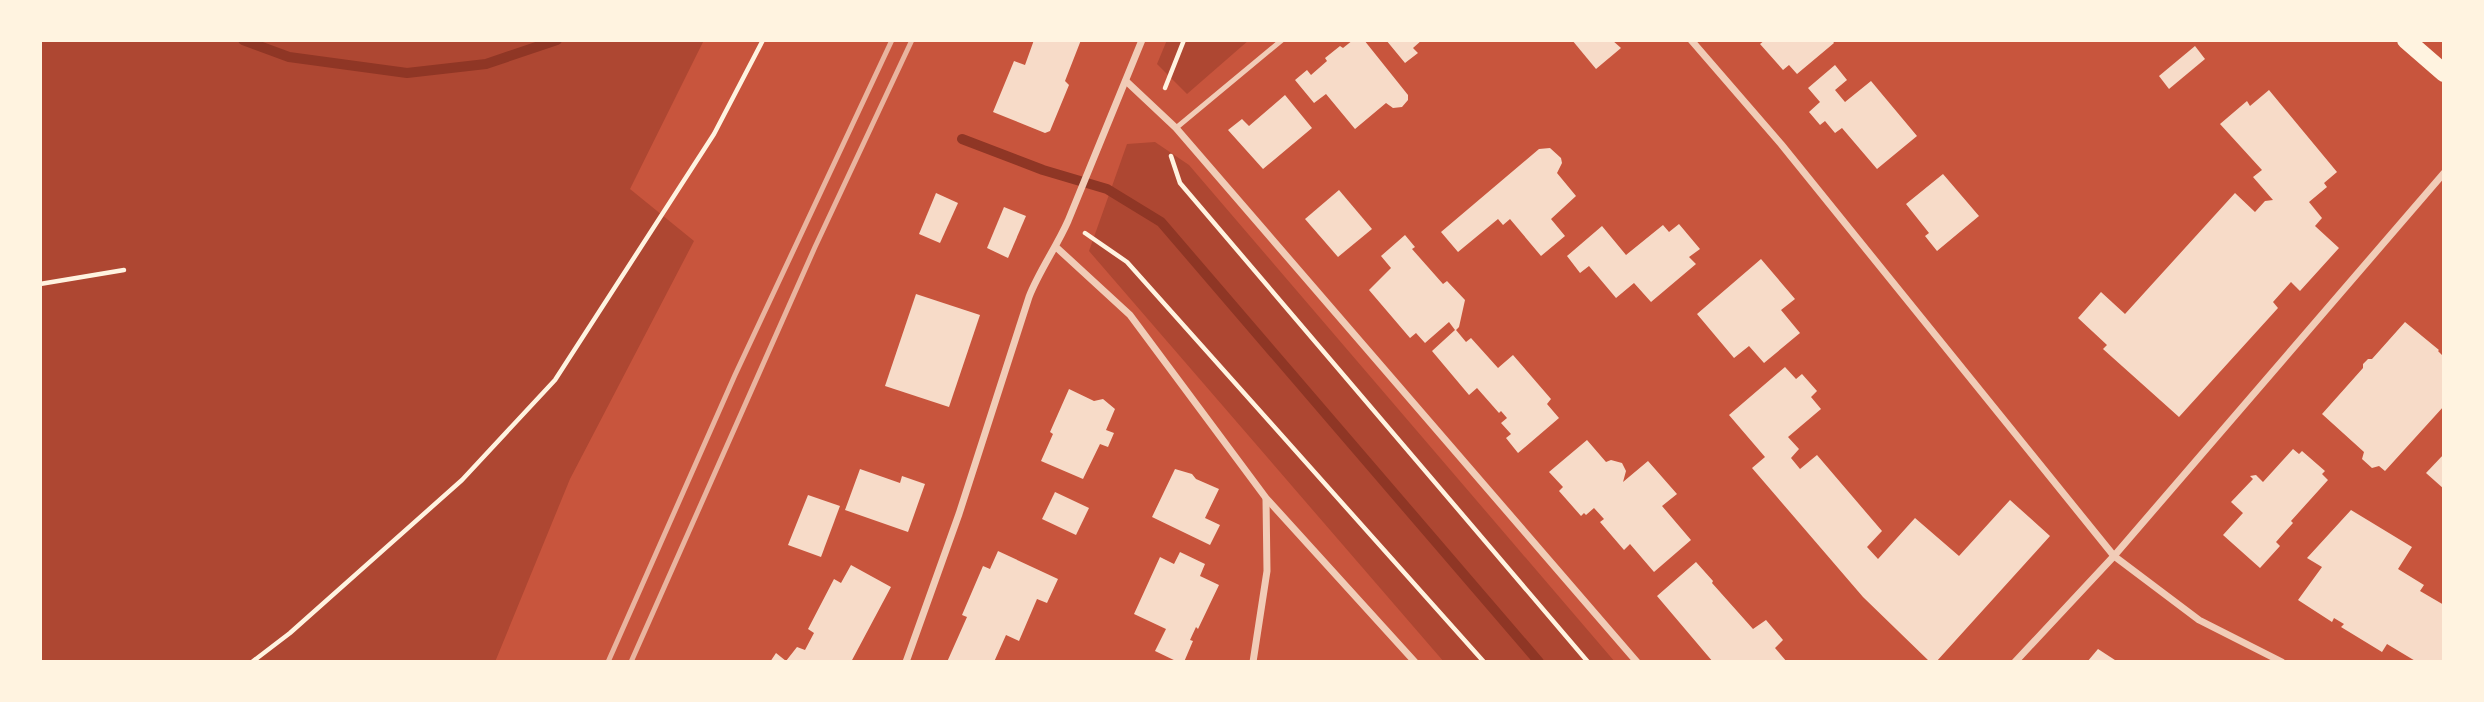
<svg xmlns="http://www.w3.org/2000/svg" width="2484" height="702" viewBox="0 0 2484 702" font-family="Raleway,sans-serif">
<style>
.green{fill:#ae4732}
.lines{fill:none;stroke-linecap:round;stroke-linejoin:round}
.stream{stroke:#8f3625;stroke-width:10}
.building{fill:#f7dbc8}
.path{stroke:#fff3e0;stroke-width:4.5}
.service{stroke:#f1ccb7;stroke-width:5}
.minor{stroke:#f1ccb7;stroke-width:7}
.primary{stroke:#fff3e0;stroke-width:18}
.rail{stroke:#e9b49f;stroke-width:5}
</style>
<rect width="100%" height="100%" fill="#c8553d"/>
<!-- green -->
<g class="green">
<polygon points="40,40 704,40 630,189 694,241 570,479 495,662 40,662"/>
<polygon points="1167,40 1249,40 1187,94 1157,64"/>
<polygon points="1155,142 1189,165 1615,662 1444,662 1089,251 1127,144"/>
</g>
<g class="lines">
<!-- stream -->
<g class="stream">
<polyline points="243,40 289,57 407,73 486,64 557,40"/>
<polyline points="962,139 1043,170 1107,189 1161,222 1539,662"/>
</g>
</g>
<!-- building -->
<g class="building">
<polygon points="1034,40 1081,40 1065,81 1069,85 1050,131 1045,133 993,112 1014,61 1025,65"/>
<polygon points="1353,40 1364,40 1408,95 1408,100 1402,107 1393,108 1386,103 1355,129 1326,94 1314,103 1295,80 1307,70 1311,75 1327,61 1325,58 1340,46 1343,48"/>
<polygon points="1386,40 1422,40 1413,48 1418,53 1405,63"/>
<polygon points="1572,40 1612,40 1621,48 1596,69"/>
<polygon points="1765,40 1832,40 1834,43 1797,74 1789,65 1783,70 1760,44"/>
<polygon points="2195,46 2205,59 2169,89 2159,76"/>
<polygon points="1835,65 1847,80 1835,90 1845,102 1871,81 1917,136 1877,169 1842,128 1835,133 1825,121 1820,125 1809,112 1820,102 1808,88"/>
<polygon points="2269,90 2337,172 2324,183 2327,187 2309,202 2322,218 2315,226 2339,248 2300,291 2291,282 2273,302 2278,308 2179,417 2103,349 2107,345 2078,318 2101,292 2125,314 2235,193 2255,212 2265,201 2273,200 2253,177 2262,170 2220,124 2247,101 2250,106"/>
<polygon points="1285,95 1312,128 1263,169 1228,130 1242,119 1249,126"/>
<polygon points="1550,148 1561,158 1562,163 1557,173 1576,196 1551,219 1565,236 1541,256 1510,219 1503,225 1498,219 1458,252 1441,232 1539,149"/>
<polygon points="1943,174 1979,216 1937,251 1925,236 1929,233 1906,204"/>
<polygon points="1339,190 1372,229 1338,257 1305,219"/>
<polygon points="936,193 958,203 940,243 919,234"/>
<polygon points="1004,207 1026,216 1008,258 987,248"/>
<polygon points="1679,224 1700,249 1689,257 1696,264 1651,302 1634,283 1616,298 1589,266 1580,273 1567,256 1602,226 1626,255 1663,225 1669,232"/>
<polygon points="1405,235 1415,247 1412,249 1443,284 1447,281 1465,300 1459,327 1456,330 1466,342 1471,338 1498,368 1513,355 1551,399 1547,404 1559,418 1518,453 1506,438 1511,434 1501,423 1507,418 1501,411 1499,413 1477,388 1469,395 1432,351 1455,330 1449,322 1425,343 1416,333 1410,338 1369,290 1391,268 1381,256"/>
<polygon points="1761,259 1795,299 1781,310 1800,333 1764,363 1749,346 1734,358 1697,314"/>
<polygon points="916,294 980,315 949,407 885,386"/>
<polygon points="2405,322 2439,350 2438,351 2444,357 2444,406 2385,471 2379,466 2372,468 2362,459 2364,452 2322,414 2363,368 2363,364 2368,359 2372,359"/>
<polygon points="1785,367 1796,379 1802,374 1817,391 1811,397 1821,409 1788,437 1799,449 1791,458 1800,469 1817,455 1882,531 1867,547 1878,559 1915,518 1959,556 2010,500 2050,536 1936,662 1930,662 1863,597 1752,468 1765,457 1729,415"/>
<polygon points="1069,389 1094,401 1103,399 1115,409 1106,430 1114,433 1108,447 1100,444 1083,479 1041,461 1053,434 1050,432"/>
<polygon points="1587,440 1606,462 1611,460 1622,463 1626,471 1623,482 1648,461 1677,494 1662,506 1691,540 1654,572 1630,544 1624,550 1600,522 1604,519 1594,508 1586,515 1584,513 1581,516 1559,491 1563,487 1549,472"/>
<polygon points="2293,449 2299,454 2302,451 2325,471 2322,474 2328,480 2291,521 2293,523 2276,542 2280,546 2260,568 2223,535 2243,513 2231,502 2253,479 2250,476 2256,475 2263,482"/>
<polygon points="2444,454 2444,489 2426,473"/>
<polygon points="860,469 900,483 902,476 925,484 908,532 845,510"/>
<polygon points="1175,469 1192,474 1196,479 1219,489 1205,518 1220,525 1210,545 1152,517"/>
<polygon points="1055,492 1089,508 1076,535 1042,519"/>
<polygon points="808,495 840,506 821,557 788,545"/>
<polygon points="2351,510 2412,547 2398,569 2424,585 2420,591 2444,605 2444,662 2417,662 2387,644 2382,652 2341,627 2344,624 2334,618 2332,622 2298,600 2322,567 2307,558"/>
<polygon points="998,551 1058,579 1047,603 1037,599 1019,641 1006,635 994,662 947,662 967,617 962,615 983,566 990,569"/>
<polygon points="1180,552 1205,564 1200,576 1219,585 1198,629 1196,627 1190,640 1193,641 1184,662 1178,662 1155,651 1166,629 1134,614 1160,557 1174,564"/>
<polygon points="1696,562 1713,581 1712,583 1753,629 1766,620 1783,640 1775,648 1787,662 1713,662 1657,596"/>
<polygon points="851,565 891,587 851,662 770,662 776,653 786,661 797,647 805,650 814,633 808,629 834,579 841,583"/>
<polygon points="2098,649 2118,662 2087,662"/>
</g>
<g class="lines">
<!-- path -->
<g class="path">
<polyline points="1165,88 1184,40"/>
<polyline points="1171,156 1180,183 1588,662"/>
<polyline points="1085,233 1127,262 1484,662"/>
<polyline points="40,284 124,270"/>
<polyline points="252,662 290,633 462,480 555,380 714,134 763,40"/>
</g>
<!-- service -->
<polyline class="service" points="1176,128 1282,40"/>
<!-- minor -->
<g class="minor">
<polyline points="1691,40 1781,144 2114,556 2199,620 2282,662"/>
<polyline points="1126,81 1176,128 1637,662"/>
<polyline points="1056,247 1130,315 1266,498 1415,662"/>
<path d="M906,662L959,514L1029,297C1039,271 1056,248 1068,221L1142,40"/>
<polyline points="1253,662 1267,571 1266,499"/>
<polyline points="2015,662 2114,556 2444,173"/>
</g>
<!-- primary -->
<polyline class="primary" points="2406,40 2444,73"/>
<!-- rail -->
<g class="rail">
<polyline points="608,662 735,375 892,40"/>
<polyline points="631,662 815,247 912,40"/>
</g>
</g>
<!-- border -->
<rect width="2484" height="702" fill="none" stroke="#fff3e0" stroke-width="84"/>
</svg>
